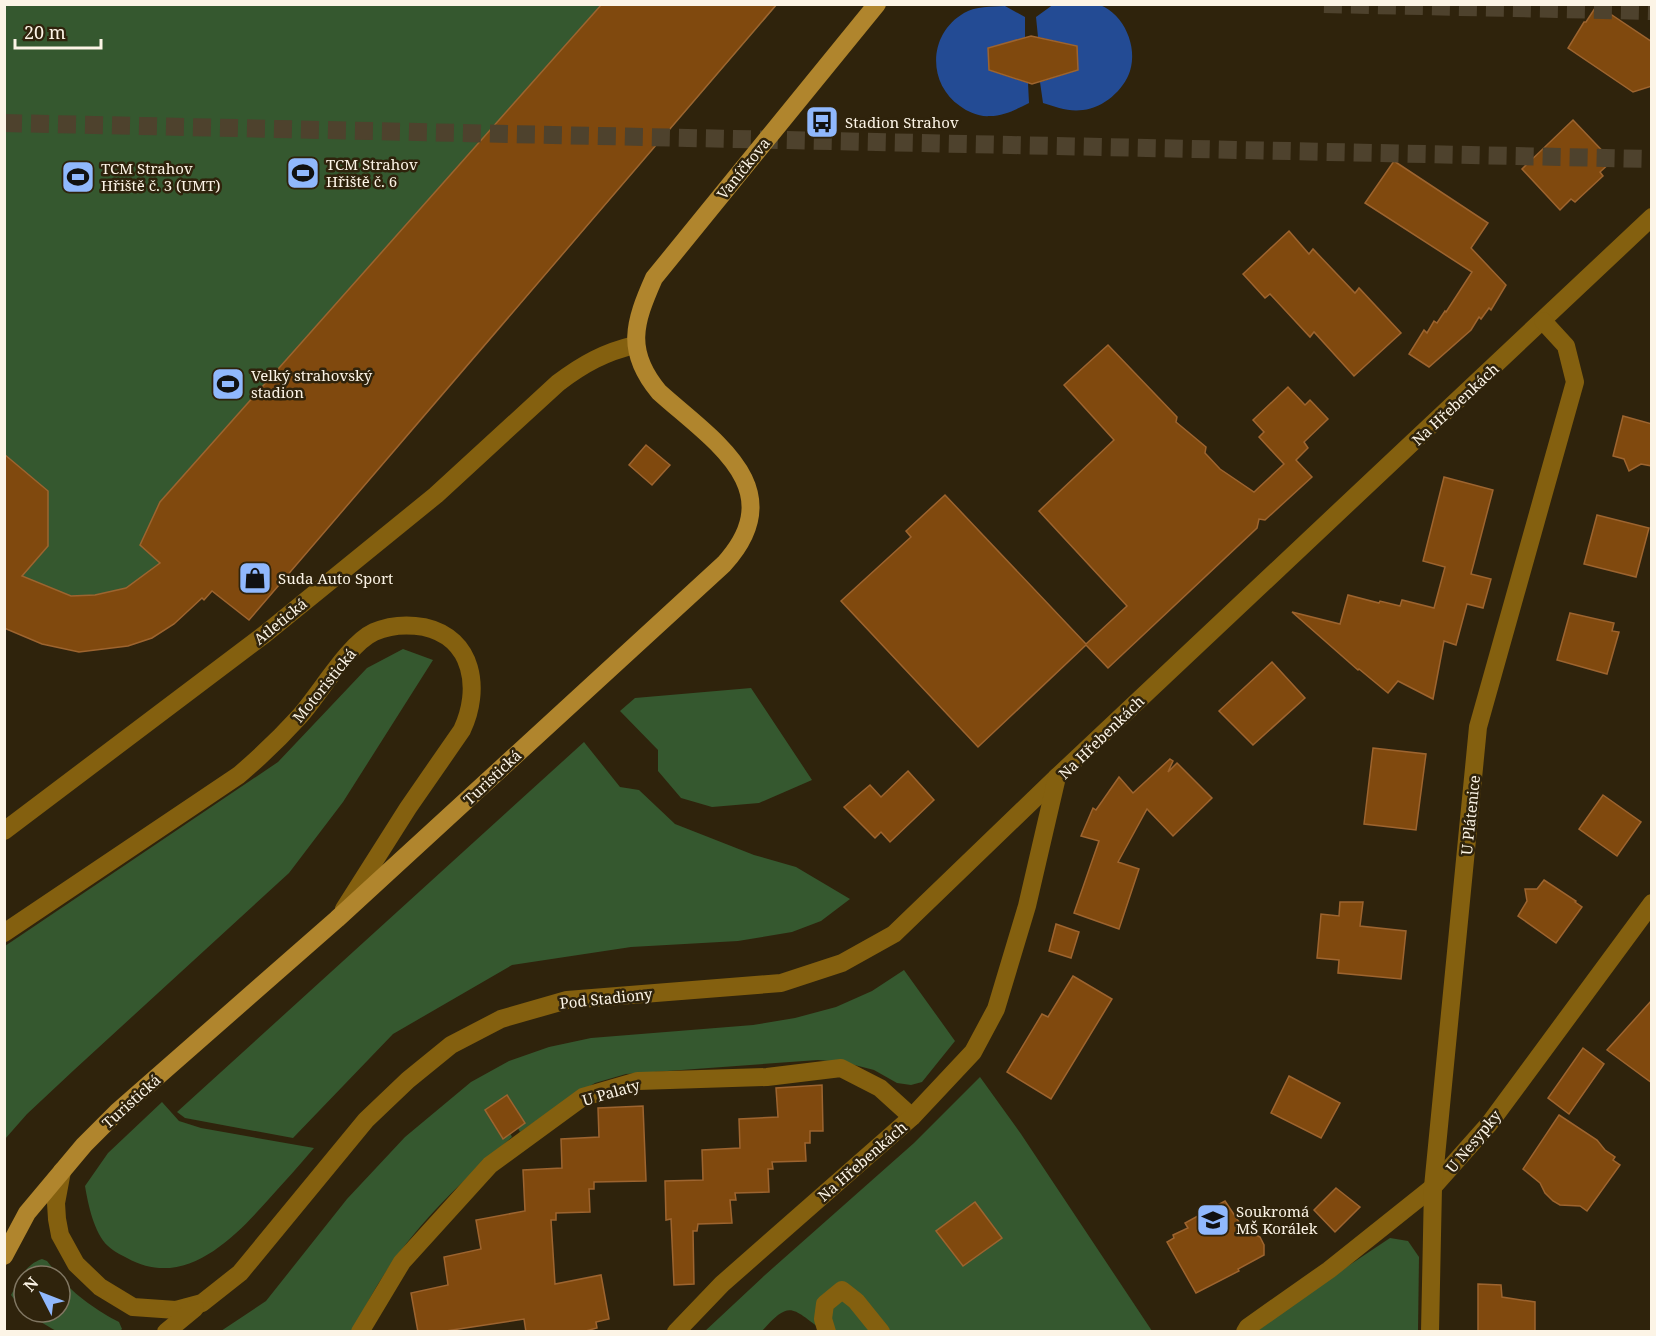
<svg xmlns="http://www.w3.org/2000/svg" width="1656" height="1336" viewBox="0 0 1656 1336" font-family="'Noto Serif',serif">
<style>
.green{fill:#35582f;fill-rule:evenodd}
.water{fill:#234b94}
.building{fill:#80490e;stroke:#9d642f;stroke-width:1.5}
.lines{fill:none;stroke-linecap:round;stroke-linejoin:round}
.highway-tunnel{stroke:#4e422d;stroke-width:18;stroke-dasharray:18 9;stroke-linecap:butt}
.minor{stroke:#84600f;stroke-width:18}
.major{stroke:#b0852d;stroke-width:18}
.labels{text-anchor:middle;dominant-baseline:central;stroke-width:5;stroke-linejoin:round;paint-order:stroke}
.poi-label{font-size:15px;fill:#fcf4e6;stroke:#2f230c;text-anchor:start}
.street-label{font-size:15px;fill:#fcf4e6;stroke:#2f230c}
</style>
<rect width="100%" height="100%" fill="#2f230c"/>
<!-- green -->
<g class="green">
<polygon points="4,5 777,5 249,620 214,588 204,600 202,598 174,624 152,638 79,652 42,644 5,627"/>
<polygon points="403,649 433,660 343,802 289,873 74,1070 27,1114 5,1139 5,946 278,762 367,668"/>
<polygon points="751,688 812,780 759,803 712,807 681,798 658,771 658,750 620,711 635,698"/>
<polygon points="584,742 620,787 639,790 675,824 754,855 796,867 850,899 821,921 792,932 738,941 631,947 512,965 393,1034 293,1138 185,1118 177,1112"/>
<path d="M904,970L955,1041L922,1082L911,1085L897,1083L874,1070L843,1062L818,1060L626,1074L595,1083L567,1100L520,1132L518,1128L525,1123L507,1095L485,1110L502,1138L510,1133L512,1137C448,1193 387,1252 354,1331H221L266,1301L347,1199L405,1137L471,1082L509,1061L549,1047L591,1038L753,1025L795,1018L836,1007L872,991Z"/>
<path d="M980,1077L1021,1134L1152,1331H824C792,1309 791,1298 762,1331L704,1332L765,1275L914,1143ZM936,1231L1001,1238L963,1266Z"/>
<path d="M162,1102L179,1121L201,1128L314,1148C299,1166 283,1183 268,1200C233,1239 184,1290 127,1258C121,1255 113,1251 108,1246C94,1233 88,1204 85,1186L108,1153Z"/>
<polygon points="1390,1238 1408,1241 1419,1257 1418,1331 1249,1332"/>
<path d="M42,1259L47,1261L59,1276H24V1312L11,1295C20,1280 24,1265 42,1259Z"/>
<path d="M60,1277C74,1295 99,1312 119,1322L122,1329L119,1332L56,1331L24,1312H60Z"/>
</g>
<!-- water -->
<g class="water">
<path d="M1054,4C1066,5 1090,1 1100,5C1124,14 1138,47 1130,71C1124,90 1103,108 1083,110C1068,112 1056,107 1043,103L1040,82L1078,70L1076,46L1038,37L1036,17Z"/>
<path d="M1005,6L1025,17V38L989,70L1028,83L1029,103C1017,109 1004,116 990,116C979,117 968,112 960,106C927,83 928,34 964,13C976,6 991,7 1005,6Z"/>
</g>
<!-- building -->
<g class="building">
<polygon points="602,4 777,4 249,620 212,591 204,600 202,598 174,624 152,638 128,646 79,652 42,644 4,628 4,454 48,491 48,546 22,576 71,596 95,595 126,588 160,563 140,545 160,502"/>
<polygon points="1597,5 1652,42 1652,86 1633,92 1568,48 1584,22 1586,22"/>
<polygon points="1031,36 1077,46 1078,70 1032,84 989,70 988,48"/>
<polygon points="1573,120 1612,161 1600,172 1603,176 1575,202 1571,199 1560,210 1522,169"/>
<polygon points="1394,161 1488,223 1471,248 1506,285 1491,310 1489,308 1481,319 1479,317 1471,330 1429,367 1409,354 1424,330 1427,333 1434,321 1437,323 1445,311 1446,312 1472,272 1365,203"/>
<polygon points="1289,231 1309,254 1313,249 1355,293 1359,288 1401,333 1354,376 1314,332 1310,337 1270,294 1265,298 1243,274"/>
<polygon points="1108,345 1177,417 1176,422 1206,447 1205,453 1220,469 1254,492 1284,464 1259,437 1264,432 1253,420 1288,387 1305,405 1310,400 1328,419 1304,442 1308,448 1296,460 1312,477 1265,520 1259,519 1257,528 1108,668 1086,645 978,747 841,601 911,537 906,531 945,495 1086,644 1127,606 1039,511 1114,440 1064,385"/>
<polygon points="1623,416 1652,424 1652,466 1641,464 1629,471 1624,459 1613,456"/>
<polygon points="646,445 670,465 652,485 629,465"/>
<polygon points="1444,477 1493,490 1471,574 1491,579 1483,608 1467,604 1456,645 1444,641 1433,699 1398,681 1388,693 1359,669 1358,670 1292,612 1340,624 1348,595 1379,603 1380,601 1400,606 1402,600 1434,608 1445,567 1423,561"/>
<polygon points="1597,515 1649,528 1636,577 1584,564"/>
<polygon points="1570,613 1614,623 1612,631 1619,632 1607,674 1557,660"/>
<polygon points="1272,662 1305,698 1253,745 1219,711"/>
<polygon points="1373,748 1426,754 1416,830 1364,824"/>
<polygon points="1170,759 1173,761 1168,772 1177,763 1212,798 1173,836 1147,809 1118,862 1139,869 1119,929 1074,913 1099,841 1081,836 1093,808 1096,810 1119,777 1133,793"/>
<polygon points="908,771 934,800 890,842 881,832 875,838 844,807 870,785 881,797"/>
<polygon points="1603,795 1641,822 1617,856 1579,829"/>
<polygon points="1544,880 1576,901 1575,902 1582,907 1556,943 1518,916 1527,901 1525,889 1537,889"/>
<polygon points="1340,902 1363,902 1360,926 1406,931 1401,979 1338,973 1339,960 1317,958 1321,914 1339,916"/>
<polygon points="1056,924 1079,932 1071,958 1049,951"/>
<polygon points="1073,976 1112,999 1051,1099 1007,1072 1042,1014 1048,1017"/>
<polygon points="1652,1000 1652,1083 1607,1050"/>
<polygon points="1583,1048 1604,1064 1569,1114 1548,1098"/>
<polygon points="1289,1076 1340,1103 1321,1138 1271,1113"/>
<polygon points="822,1085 823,1131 810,1131 810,1143 805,1143 806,1161 772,1162 773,1169 768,1169 769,1192 735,1193 736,1200 730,1200 732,1223 698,1224 697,1231 693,1231 694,1284 674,1285 671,1219 666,1220 665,1181 703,1180 702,1150 740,1148 739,1119 778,1117 776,1088"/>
<polygon points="507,1095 525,1123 503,1139 485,1110"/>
<polygon points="643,1106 646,1181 594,1182 594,1189 589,1189 590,1212 556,1213 556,1220 551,1220 555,1284 601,1275 609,1319 596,1322 597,1328 582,1332 526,1332 524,1319 439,1332 418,1332 411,1293 448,1285 444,1257 481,1249 476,1220 525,1211 523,1170 562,1168 561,1139 599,1137 598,1108"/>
<polygon points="1559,1115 1597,1140 1605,1150 1615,1157 1613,1160 1620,1165 1587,1211 1580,1206 1560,1205 1553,1201 1545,1193 1540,1183 1523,1169"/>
<polygon points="1336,1188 1360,1207 1335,1232 1314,1210"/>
<polygon points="1225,1201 1243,1228 1260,1237 1264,1245 1264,1255 1238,1269 1239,1271 1196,1293 1167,1242 1174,1238 1173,1235 1188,1228 1185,1223"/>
<polygon points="975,1202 1002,1238 963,1266 936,1231"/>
<polygon points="1478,1284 1501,1285 1502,1297 1535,1302 1535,1332 1478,1332"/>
</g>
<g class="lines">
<!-- highway-tunnel -->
<g class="highway-tunnel">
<polyline points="1324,4 1652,11"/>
<polyline points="4,123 1652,159"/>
</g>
<!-- minor -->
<g class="minor">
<path d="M4,831L265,634L436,495L558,383C583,364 605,352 635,345"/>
<path d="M4,933L239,775C260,757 280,738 299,717C320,694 348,644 374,632C390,625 407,624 424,627C474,638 481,690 462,730L408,808L344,909"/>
<polyline points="62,1171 56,1203 57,1219 60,1235 76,1264 100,1287 133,1307 176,1310 202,1303 240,1273 366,1120 408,1080 451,1045 501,1019 567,1000 781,983 842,963 894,934 1057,777 1652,217"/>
<polyline points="166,1332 195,1308"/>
<polyline points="360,1332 402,1262 490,1165 583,1097 638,1081 767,1077 841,1068 880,1088 912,1117"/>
<polyline points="676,1332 722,1284 912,1117 973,1052 996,1009 1027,906 1057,777"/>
<polyline points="827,1332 823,1319 825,1304 842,1290 856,1301 881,1332"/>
<polyline points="1245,1332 1248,1327 1329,1270 1433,1187 1489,1124 1652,903"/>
<polyline points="1430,1332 1433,1187 1478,727 1575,382 1566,346 1543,321"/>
</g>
<!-- major -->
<path class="major" d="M4,1256L27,1213L84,1145L117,1112L337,919L724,564C793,488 712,440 659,392C625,351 634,323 654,278L877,4"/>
</g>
<!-- icons -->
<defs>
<symbol id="bus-square" viewBox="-11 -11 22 22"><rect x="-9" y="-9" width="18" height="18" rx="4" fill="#90b8fd" stroke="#2f230c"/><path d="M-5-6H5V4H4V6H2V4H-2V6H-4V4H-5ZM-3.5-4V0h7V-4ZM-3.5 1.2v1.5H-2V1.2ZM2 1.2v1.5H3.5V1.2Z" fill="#111"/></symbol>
<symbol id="stadium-square" viewBox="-11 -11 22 22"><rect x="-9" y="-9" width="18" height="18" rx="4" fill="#90b8fd" stroke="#2f230c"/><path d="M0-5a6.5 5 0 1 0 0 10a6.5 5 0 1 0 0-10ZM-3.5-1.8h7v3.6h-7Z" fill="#111"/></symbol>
<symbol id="shop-square" viewBox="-11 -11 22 22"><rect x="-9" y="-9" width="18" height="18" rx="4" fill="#90b8fd" stroke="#2f230c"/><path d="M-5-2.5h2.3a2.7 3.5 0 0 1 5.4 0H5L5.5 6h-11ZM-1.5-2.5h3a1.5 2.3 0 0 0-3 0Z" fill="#111"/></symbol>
<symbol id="school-square" viewBox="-11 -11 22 22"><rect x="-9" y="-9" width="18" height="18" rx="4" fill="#90b8fd" stroke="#2f230c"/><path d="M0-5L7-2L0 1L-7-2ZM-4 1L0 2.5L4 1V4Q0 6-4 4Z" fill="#111"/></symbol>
</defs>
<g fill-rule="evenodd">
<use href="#bus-square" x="803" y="103" width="38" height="38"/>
<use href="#stadium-square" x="284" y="154" width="38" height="38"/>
<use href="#stadium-square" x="59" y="158" width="38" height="38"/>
<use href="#stadium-square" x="209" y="365" width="38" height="38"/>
<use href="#shop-square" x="236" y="559" width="38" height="38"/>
<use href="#school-square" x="1194" y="1201" width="38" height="38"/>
</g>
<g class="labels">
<!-- poi labels -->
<g class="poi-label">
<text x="845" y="122">Stadion Strahov</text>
<text x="326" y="164">TCM Strahov<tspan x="326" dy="17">Hřiště č. 6</tspan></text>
<text x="101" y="168">TCM Strahov<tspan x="101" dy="17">Hřiště č. 3 (UMT)</tspan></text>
<text x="251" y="375">Velký strahovský<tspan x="251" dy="17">stadion</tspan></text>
<text x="278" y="578">Suda Auto Sport</text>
<text x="1236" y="1211">Soukromá<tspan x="1236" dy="17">MŠ Korálek</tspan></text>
</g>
<!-- street labels -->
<g class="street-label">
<text transform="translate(743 168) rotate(-51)">Vaníčkova</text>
<text transform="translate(1455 404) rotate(-43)">Na Hřebenkách</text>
<text transform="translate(280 621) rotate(-39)">Atletická</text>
<text transform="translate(324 685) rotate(-51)">Motoristická</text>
<text transform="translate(1101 737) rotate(-44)">Na Hřebenkách</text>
<text transform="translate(492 777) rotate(-43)">Turistická</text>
<text transform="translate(1470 815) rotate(-84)">U Plátenice</text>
<text transform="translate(606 998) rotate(-6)">Pod Stadiony</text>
<text transform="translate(611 1092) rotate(-16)">U Palaty</text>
<text transform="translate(131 1101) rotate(-42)">Turistická</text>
<text transform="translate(1473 1141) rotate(-50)">U Nesypky</text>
<text transform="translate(862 1161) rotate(-41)">Na Hřebenkách</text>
</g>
</g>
<!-- border -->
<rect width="1656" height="1336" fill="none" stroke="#fcf4e6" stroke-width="12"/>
<!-- north arrow -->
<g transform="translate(42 1294) rotate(312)"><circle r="28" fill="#2f230c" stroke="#817763" stroke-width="1.5"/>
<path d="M0-4.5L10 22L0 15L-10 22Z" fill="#90b8fd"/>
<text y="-9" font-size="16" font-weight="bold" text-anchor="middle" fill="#fcf4e6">N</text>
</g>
<!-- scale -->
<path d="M15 39v9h86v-9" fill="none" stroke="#fcf4e6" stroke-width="3"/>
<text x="24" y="39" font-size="18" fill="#fcf4e6" stroke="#2f230c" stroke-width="4.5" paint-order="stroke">20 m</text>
</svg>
